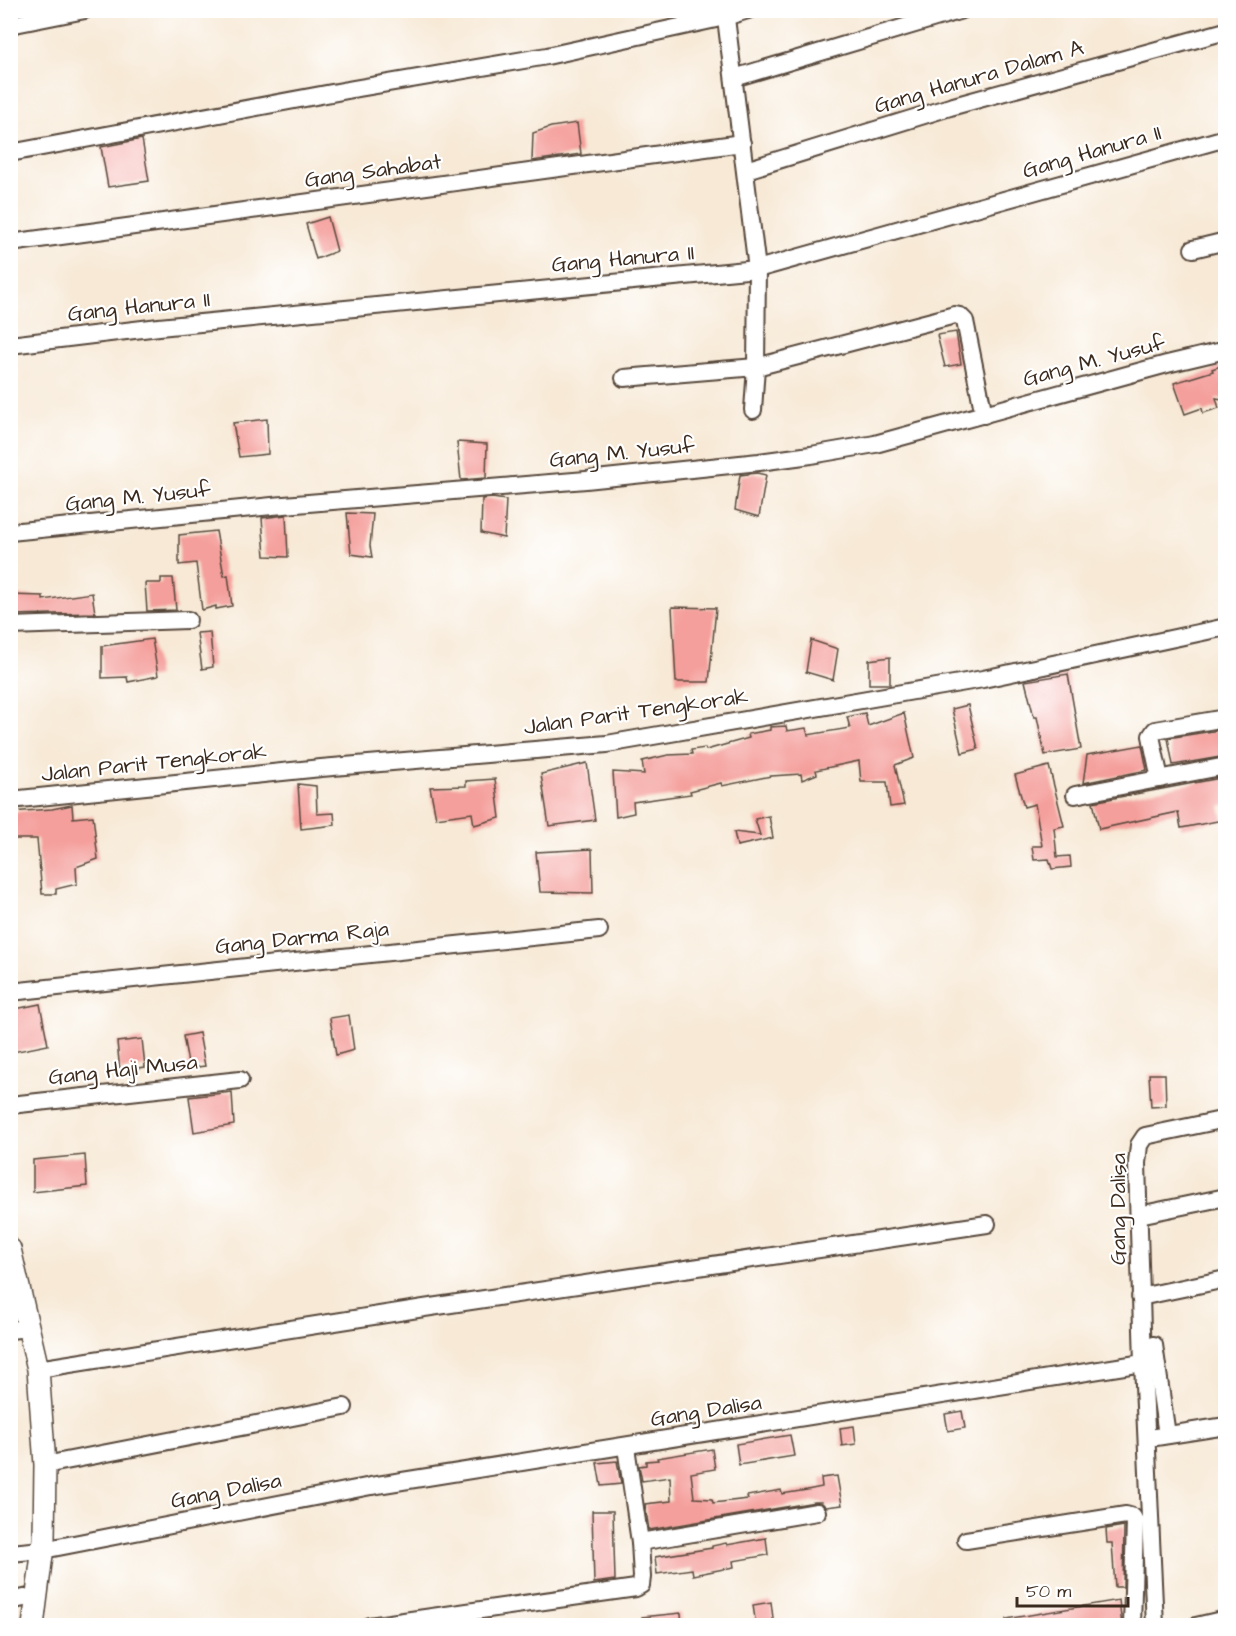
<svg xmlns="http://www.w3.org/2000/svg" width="1236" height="1636" viewBox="0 0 1236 1636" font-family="'Architects Daughter',sans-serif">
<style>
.building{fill:#f49f9b}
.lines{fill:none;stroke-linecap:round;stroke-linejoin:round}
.minor-casing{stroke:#57473a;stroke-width:20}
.major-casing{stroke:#57473a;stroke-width:24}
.minor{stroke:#fff;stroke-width:16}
.major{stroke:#fff;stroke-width:21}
.labels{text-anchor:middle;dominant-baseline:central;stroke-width:4.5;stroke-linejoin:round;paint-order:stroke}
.street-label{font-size:22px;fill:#3b2a1e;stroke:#fff}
</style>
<rect width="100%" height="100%" fill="#fff"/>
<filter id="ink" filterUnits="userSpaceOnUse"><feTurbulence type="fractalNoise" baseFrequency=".0167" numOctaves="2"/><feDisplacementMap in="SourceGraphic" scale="12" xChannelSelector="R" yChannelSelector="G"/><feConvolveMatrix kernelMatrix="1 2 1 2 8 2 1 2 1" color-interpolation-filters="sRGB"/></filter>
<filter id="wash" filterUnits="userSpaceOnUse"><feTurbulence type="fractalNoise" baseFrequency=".008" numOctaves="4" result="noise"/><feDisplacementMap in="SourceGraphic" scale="24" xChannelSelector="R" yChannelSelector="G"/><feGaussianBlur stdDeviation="1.35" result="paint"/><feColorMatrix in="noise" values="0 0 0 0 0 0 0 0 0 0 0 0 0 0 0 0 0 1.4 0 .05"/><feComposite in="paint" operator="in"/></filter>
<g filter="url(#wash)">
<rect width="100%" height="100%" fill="#f7e9d6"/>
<g id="blocks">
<!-- building -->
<g class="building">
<polygon points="577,123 581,154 532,161 533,133 551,127"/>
<polygon points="142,139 149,181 108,187 101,147"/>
<polygon points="328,217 337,251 316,259 306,224"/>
<polygon points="956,332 961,364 945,367 937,335"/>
<polygon points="1226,364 1226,402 1223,402 1222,399 1216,398 1219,408 1203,413 1202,408 1185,414 1174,383 1213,371 1212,369"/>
<polygon points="267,419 268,454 239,457 233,423"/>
<polygon points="457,442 487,444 486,478 461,480"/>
<polygon points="757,473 766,475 759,517 735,510 740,475"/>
<polygon points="492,498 506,500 504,538 481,533 482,499"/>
<polygon points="347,513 373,514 370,546 372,557 351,554"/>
<polygon points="286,515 288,557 265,556 262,518"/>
<polygon points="216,531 224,576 228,575 232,606 216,609 216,606 202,610 196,563 179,565 179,535"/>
<polygon points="161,578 173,578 176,610 147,611 145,583 161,583"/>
<polygon points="92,593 95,613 10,615 10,595 43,596 43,600"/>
<polygon points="672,607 716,608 709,682 676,682"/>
<polygon points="210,632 213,667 202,669 197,633"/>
<polygon points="152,639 158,676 128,682 127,677 102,678 102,646"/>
<polygon points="811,640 838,649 833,680 806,672"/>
<polygon points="890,657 890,684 869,684 869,660"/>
<polygon points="1068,674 1081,749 1045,755 1037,717 1034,717 1025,681"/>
<polygon points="968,705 978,749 962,753 952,709"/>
<polygon points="865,713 868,726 904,713 914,758 895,765 904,805 890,807 887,782 861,782 859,761 816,770 817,774 802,780 801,774 771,776 722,786 721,783 690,791 691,794 633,802 634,813 616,817 613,772 644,774 642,761 668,755 692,754 691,750 705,748 706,750 749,738 748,734 770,730 770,727 786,726 787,731 806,728 808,735 850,728 847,717"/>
<polygon points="1226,729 1226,756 1173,765 1168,738"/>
<polygon points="1142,745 1147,770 1083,783 1087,755"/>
<polygon points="587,763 595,820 549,826 541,774"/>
<polygon points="1049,766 1064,826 1054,828 1057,857 1070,856 1071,867 1052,869 1049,859 1034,860 1032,846 1042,846 1035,804 1024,807 1015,775"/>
<polygon points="1226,777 1226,805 1220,806 1223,820 1181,828 1178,812 1099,829 1093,802"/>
<polygon points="495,779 500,818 474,825 472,813 436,818 430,787 466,786 466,781"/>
<polygon points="298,784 316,786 317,814 334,813 335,825 301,829"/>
<polygon points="72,805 73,818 93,816 98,859 76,867 77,884 56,889 56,894 42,894 37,839 13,839 10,812 52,809"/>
<polygon points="769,816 773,838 737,846 734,832 760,835 755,819"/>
<polygon points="592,849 593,893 540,892 536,852"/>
<polygon points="40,1004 48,1045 13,1052 10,1042 10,1010"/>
<polygon points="349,1015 354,1050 336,1055 330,1018"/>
<polygon points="199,1033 205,1066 189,1068 183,1036"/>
<polygon points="142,1039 145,1067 120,1071 117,1042"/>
<polygon points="1149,1074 1165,1074 1166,1106 1151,1107"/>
<polygon points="232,1092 234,1125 194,1132 189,1097"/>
<polygon points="85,1155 87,1186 33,1192 33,1160"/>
<polygon points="962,1411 965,1428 948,1431 945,1414"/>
<polygon points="854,1426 856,1444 842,1446 840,1428"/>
<polygon points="790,1435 794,1456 739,1465 736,1444"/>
<polygon points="712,1449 715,1469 691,1473 694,1498 712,1499 713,1503 748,1499 747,1496 781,1490 782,1494 807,1490 822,1487 821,1478 837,1476 842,1505 826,1507 821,1502 815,1502 649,1530 645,1504 671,1501 670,1477 642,1481 639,1466 646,1465 646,1461 658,1460 657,1458"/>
<polygon points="617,1461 621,1484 601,1486 597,1463"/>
<polygon points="592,1511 613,1511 615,1580 594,1583"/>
<polygon points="1124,1526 1123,1587 1115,1587 1112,1543 1107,1543 1106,1529"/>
<polygon points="766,1538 768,1555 733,1561 734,1567 693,1575 692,1569 657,1574 655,1557 712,1548 712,1546 726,1543 727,1545"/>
<polygon points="1119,1600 1122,1626 1007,1626 1006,1619"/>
<polygon points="771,1602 774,1626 756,1626 753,1605"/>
<polygon points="681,1613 682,1626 642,1626 642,1617"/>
</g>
</g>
</g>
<g filter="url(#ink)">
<use href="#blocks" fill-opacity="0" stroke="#57473a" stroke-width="1.5"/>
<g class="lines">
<defs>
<g id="minor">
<polyline points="725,10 757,269 756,367 753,410"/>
<polyline points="10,25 85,10"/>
<polyline points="734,78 962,10"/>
<polyline points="10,153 353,89 547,56 725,17 748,10"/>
<polyline points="746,170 950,107 1226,31"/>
<polyline points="10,243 742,143"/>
<polyline points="1193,249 1226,241"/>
<polyline points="10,345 159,327 757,269 1226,138"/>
<polyline points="624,378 756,367 955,315 960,316 965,321 984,415"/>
<polyline points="10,532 272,506 586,480 759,462 811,455 875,444 1167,364 1226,350"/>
<polyline points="10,626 188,620"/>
<polyline points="1160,779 1151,736 1155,730 1226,718"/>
<polyline points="1075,795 1226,766"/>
<polyline points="10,800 321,768 607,744 983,679 1226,627"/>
<polyline points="10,992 599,930"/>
<polyline points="10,1105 240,1080"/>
<polyline points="1139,1215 1226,1197"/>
<polyline points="1140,1297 1226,1279"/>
<polyline points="10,1330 28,1328"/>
<polyline points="1154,1345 1167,1435"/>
<polyline points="1143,1363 1155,1626"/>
<polyline points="38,1369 424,1308 987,1224"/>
<polyline points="1156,1437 1226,1426"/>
<polyline points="45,1465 344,1407"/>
<polyline points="966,1540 1126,1515 1133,1517 1135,1521 1132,1626"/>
<polyline points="640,1542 817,1512"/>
<polyline points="10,1553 43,1550 371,1486 1143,1363 1137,1163 1139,1145 1145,1136 1226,1119"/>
<polyline points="10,1601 38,1595"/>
<polyline points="369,1626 636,1588 641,1585 642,1577 640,1542 626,1447"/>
<polyline points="1196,1626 1226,1619"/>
</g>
<polyline id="major" points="10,1249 38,1369 45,1465 44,1539 33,1626"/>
</defs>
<!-- minor casing -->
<use href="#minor" class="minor-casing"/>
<!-- major casing -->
<use href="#major" class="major-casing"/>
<!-- minor -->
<use href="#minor" class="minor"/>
<!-- major -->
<use href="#major" class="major"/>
</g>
</g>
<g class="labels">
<!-- street labels -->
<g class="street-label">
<text transform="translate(979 77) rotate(-16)">Gang Hanura Dalam A</text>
<text transform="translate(1092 152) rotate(-16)">Gang Hanura II</text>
<text transform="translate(373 171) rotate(-8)">Gang Sahabat</text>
<text transform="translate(623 259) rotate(-5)">Gang Hanura II</text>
<text transform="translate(139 307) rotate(-6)">Gang Hanura II</text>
<text transform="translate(1094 361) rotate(-15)">Gang M. Yusuf</text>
<text transform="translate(622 453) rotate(-6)">Gang M. Yusuf</text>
<text transform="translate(138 497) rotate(-6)">Gang M. Yusuf</text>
<text transform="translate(636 712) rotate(-8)">Jalan Parit Tengkorak</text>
<text transform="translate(154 763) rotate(-6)">Jalan Parit Tengkorak</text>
<text transform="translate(302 938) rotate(-6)">Gang Darma Raja</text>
<text transform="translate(123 1070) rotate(-6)">Gang Haji Musa</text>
<text transform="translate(1118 1209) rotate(-90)">Gang Dalisa</text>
<text transform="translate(706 1411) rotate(-9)">Gang Dalisa</text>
<text transform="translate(226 1491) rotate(-11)">Gang Dalisa</text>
</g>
</g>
<!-- margin -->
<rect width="1236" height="1636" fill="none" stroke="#fff" stroke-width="36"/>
<!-- scale -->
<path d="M1017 1597v9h111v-9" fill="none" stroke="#3b2a1e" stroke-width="3"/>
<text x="1026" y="1597" font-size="18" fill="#3b2a1e" stroke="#ffffff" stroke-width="4.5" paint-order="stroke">50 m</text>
</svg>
